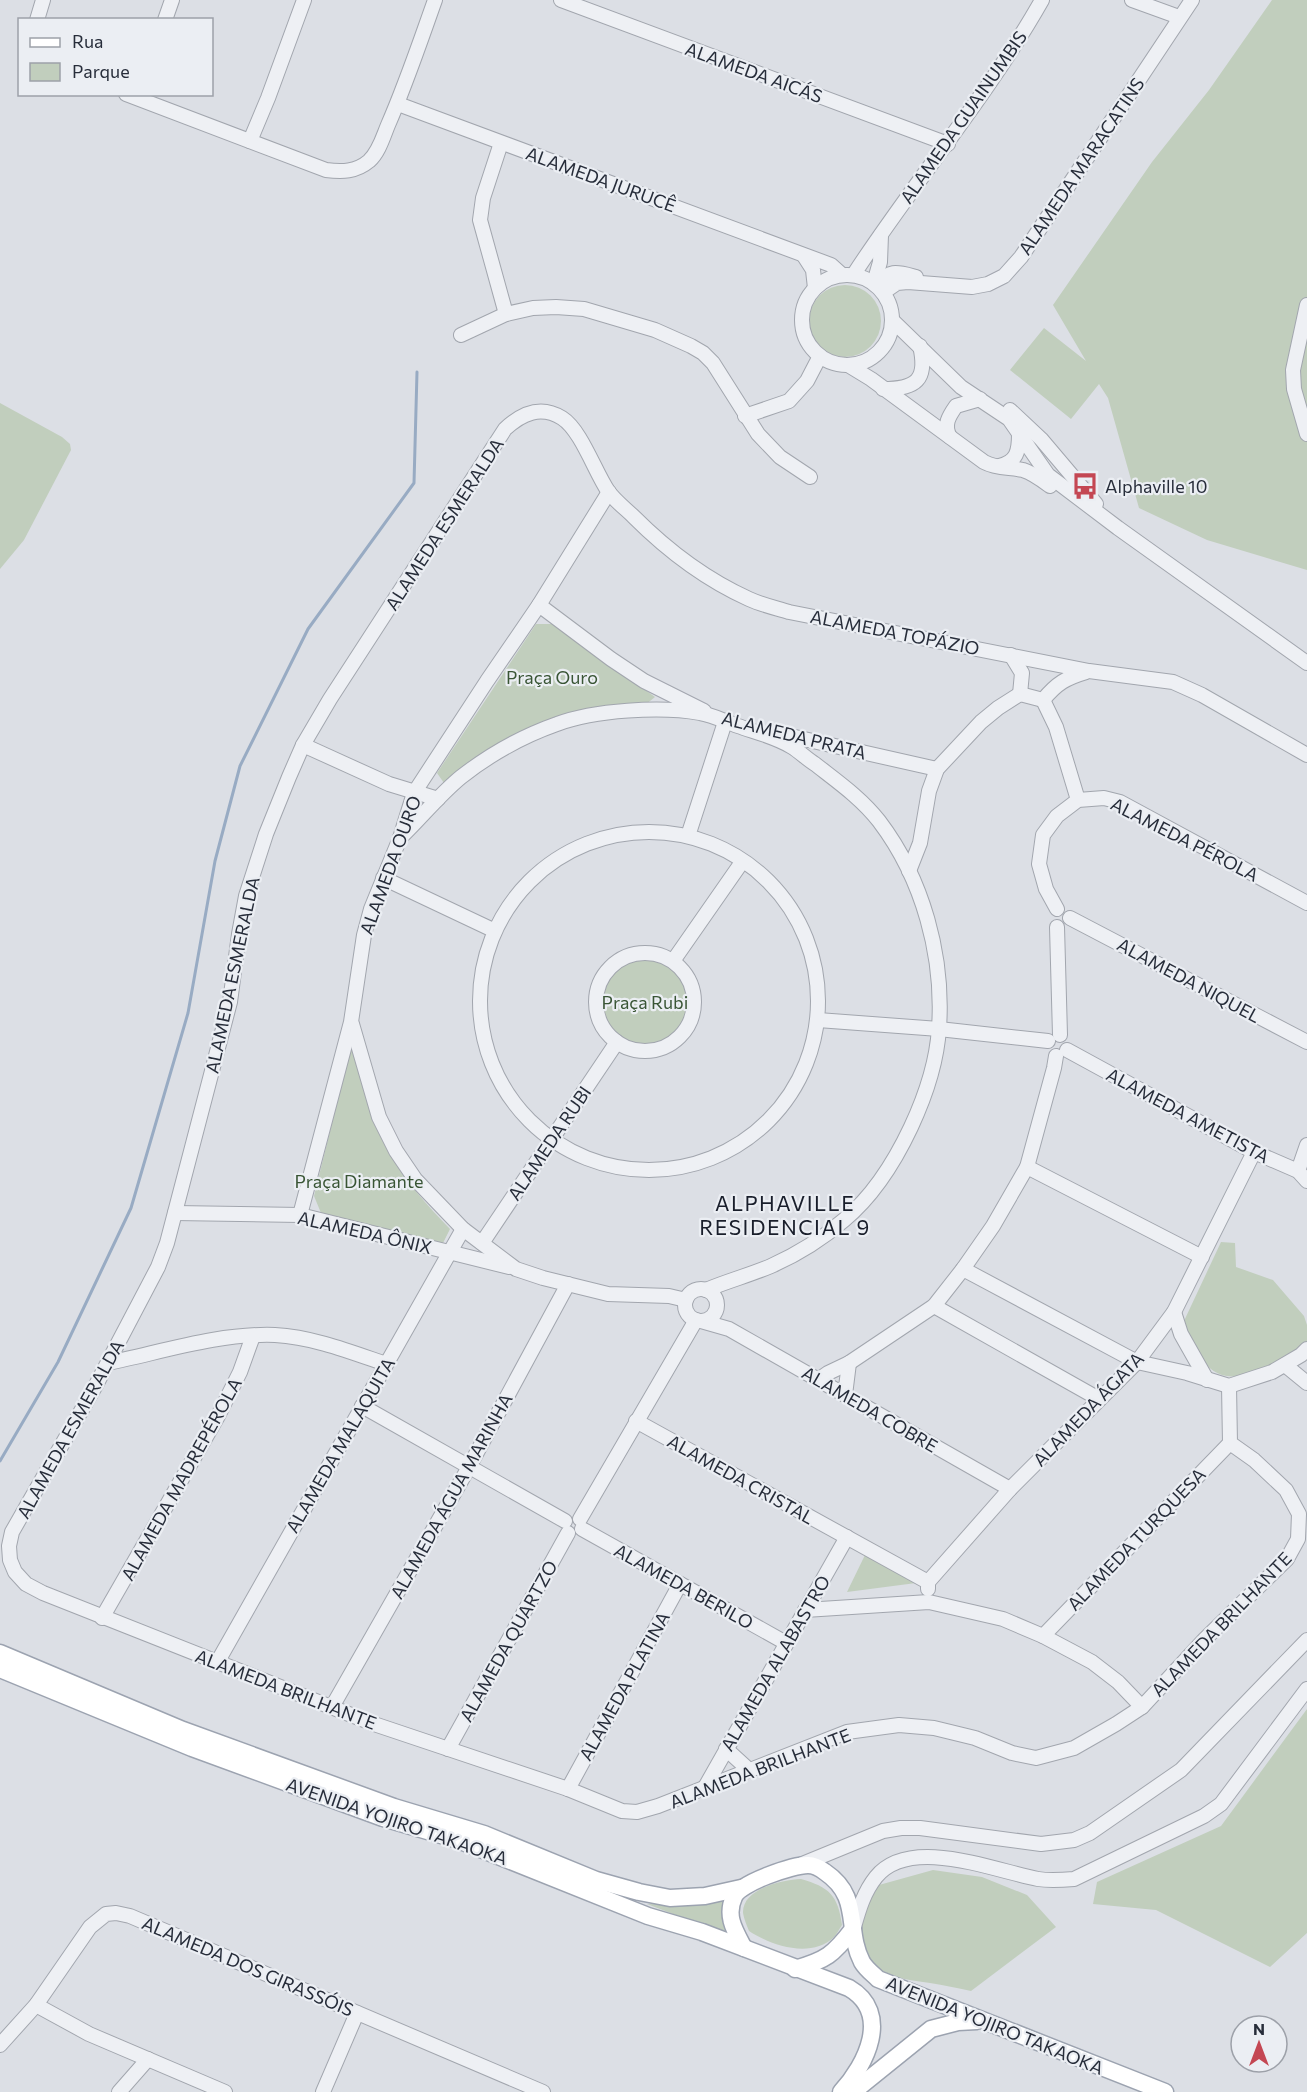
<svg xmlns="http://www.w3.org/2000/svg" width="1307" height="2092" viewBox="0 0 1307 2092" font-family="Commissioner,sans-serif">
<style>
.green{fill:#c1cebd}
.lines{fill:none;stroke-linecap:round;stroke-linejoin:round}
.stream{stroke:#98abc3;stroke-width:3}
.minor-casing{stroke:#a2a6ae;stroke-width:16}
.major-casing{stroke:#9ca3b0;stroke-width:19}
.minor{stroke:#eef0f4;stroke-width:14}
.major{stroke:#fff;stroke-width:16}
.labels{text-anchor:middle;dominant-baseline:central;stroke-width:4.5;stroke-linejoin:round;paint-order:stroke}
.street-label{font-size:18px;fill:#272d3a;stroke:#ebeef3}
.poi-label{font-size:18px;fill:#272d3a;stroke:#ebeef3;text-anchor:start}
.park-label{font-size:18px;fill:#395535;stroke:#ebeef3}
.quarter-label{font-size:21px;letter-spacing:1.5px;fill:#191e2b;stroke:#ebeef3}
</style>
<rect width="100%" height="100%" fill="#dcdfe5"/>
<!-- green -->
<g class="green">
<polygon points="1272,0 1307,0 1307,570 1207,540 1139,508 1108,398 1099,384 1071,419 1010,370 1044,328 1086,361 1053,305 1152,162 1209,90"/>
<circle cx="845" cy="321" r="36"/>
<polygon points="0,403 62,437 70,444 71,450 24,540 0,569"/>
<polygon points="536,624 554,624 655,697 645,705 588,711 444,783 437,773"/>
<circle cx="646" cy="1003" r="47"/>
<path d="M352,1042C362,1078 370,1119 389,1152C405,1181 427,1205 450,1229L443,1243L321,1213L314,1196Z"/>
<path d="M1221,1242L1235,1243L1236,1267L1273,1280L1285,1294L1304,1316L1307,1325V1344C1290,1363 1287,1361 1263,1367C1256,1370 1249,1373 1242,1375C1207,1384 1193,1347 1184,1321Z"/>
<polygon points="865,1555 916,1583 847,1592"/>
<polygon points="1307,1709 1307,1933 1270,1967 1156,1910 1093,1904 1097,1882 1221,1826"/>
<path d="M933,1870L982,1877L1027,1895L1056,1927L971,1991C957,1988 944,1985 930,1983C890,1978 857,1972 862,1923C863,1911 873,1896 879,1885Z"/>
<path d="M801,1879C829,1887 838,1895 842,1925C839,1929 837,1934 834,1937C811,1959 772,1946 749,1931C747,1926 744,1919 743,1913C742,1888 783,1880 801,1879Z"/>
<polygon points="730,1898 728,1935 647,1904 693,1905"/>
</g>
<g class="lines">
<!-- stream -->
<polyline class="stream" points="0,1461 58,1362 131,1208 188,1013 215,861 240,766 308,629 414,483 417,372"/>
<defs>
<g id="minor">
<polyline points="561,0 948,144"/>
<polyline points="1132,0 1179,17"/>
<polyline points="37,20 43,0"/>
<polyline points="165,20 172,0"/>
<path d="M126,94L326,170C342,172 356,172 369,161C379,152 383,137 388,125C406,84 420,42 435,0"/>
<polyline points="398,104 831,265 841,274"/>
<polyline points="250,141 268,98 304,0"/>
<polyline points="501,143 483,198 480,220 506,314"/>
<polyline points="804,256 813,270 815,288"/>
<path d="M854,274C914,182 987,97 1042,0"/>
<circle cx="847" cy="320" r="45"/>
<polyline points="874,283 880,262 881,235"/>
<path d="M877,285C890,269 897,272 916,277"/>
<polyline points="884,292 897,283 908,282 972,287 988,284 1004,276 1021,257 1192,0"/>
<polyline points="1307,305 1293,370 1294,389 1307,434"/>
<polyline points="893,321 961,387 1009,419 1048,475 1118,528 1307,663"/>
<polyline points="461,335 506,314 533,308 556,307 584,309 655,330 691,346 703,353 713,363 758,434 780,457 810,477"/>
<path d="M848,365L871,379L984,462C997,469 1010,467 1023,470C1033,473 1042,480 1050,486"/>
<path d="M883,389C916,389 928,380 920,346"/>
<polyline points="1010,410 1041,439 1096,504"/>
<polyline points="745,416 789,401 807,381 820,356"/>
<path d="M950,437C943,425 949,416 956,406L980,399"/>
<path d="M999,466C1017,462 1019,451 1019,434"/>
<polyline points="539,605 611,659 644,681 704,711"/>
<polyline points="1011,655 1022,673 1020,694"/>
<polyline points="1043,700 1056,727 1078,800"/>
<polyline points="773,732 937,769"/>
<polyline points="303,745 389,784 438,799"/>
<circle cx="649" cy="1001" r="169"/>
<polyline points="688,836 725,722"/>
<path d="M400,838C421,818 439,795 461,777C489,755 523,736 557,724C594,710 661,706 700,713C713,715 726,722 738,726C755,732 776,737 792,747C800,752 807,759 815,764C838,782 861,798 879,821C923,879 944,956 939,1028C937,1061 925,1097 911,1127C895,1161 873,1196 844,1220C822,1239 798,1254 771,1266C750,1275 727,1281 706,1290"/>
<path d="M909,871L920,843L929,791L937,769L981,722L998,708L1020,694L1043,700C1057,683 1066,678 1086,672"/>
<polyline points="383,878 493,930"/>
<polyline points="1057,909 1046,889 1039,864 1043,835 1057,816 1078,800 1104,798 1120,802 1307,903"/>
<polyline points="1070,918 1307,1042"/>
<polyline points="1057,927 1060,1035"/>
<circle cx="645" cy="1002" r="49"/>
<polyline points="673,961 742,862"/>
<polyline points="818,1020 939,1029 1048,1041"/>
<polyline points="352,1024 379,1117 396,1151 415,1179 463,1229 516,1269 543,1278 608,1294 669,1296 686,1300"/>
<polyline points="1067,1050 1254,1152 1298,1171 1307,1181"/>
<polyline points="1027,1167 1202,1257"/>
<polyline points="1298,1171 1307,1145"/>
<polyline points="175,1213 300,1215 509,1267"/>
<polyline points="300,1215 351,1022 364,935 371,909 400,838 414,793 487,681 539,605 609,492"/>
<polyline points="482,1243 617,1042"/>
<polyline points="963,1269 1137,1362 1187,1373 1229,1386 1272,1372 1301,1355 1307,1349"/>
<circle cx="701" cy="1305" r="16"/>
<polyline points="934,1306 1099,1399"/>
<polyline points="1174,1312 1181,1334 1207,1380"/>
<polyline points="701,1321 729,1329 1010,1489"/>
<path d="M108,1363C162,1352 219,1333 275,1335C313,1337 351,1352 386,1364"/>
<polyline points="1285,1365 1307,1383"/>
<polyline points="818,1380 828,1373 849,1363 934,1306 963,1269 993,1226 1027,1167 1054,1068 1056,1056"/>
<path d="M1229,1386L1230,1443L1254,1460L1286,1490L1299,1514L1298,1539L1287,1559L1205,1639L1142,1707L1116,1724L1074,1748L1036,1758L1012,1753L975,1738L934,1728L899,1725L847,1732L658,1806L637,1812L622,1811L568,1789L374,1724L43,1593L26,1584L15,1572L10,1560L9,1546L12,1532L96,1385L158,1267L167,1243L230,1002L239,934L246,896L266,834L289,777L303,745L330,699L505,429C522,413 541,405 562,418C581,430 595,472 608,491C615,501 626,509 634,517C667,550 707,580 749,599C762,605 776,608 789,612L1089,671L1173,682L1202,695L1307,755"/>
<polyline points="845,1395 849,1363"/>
<polyline points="362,1406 565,1521"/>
<polyline points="636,1421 928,1582 928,1589"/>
<polyline points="580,1519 696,1320"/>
<polyline points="582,1529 786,1643"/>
<polyline points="928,1582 1010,1489 1137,1362 1174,1312 1254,1152"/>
<polyline points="805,1610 929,1602 1003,1619 1043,1636 1092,1662 1118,1682 1142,1707"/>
<polyline points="102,1618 218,1416 240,1372 253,1336"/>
<polyline points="1043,1636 1230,1443"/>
<polyline points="218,1661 463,1229"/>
<polyline points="332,1707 469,1467 568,1284"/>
<polyline points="448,1749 568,1533"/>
<polyline points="726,1749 749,1770"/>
<polyline points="568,1789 680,1584"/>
<polyline points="704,1789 847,1537"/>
<polyline points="800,1865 883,1831 901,1828 920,1828 1041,1844 1074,1840 1090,1833 1181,1770 1307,1640"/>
<path d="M854,1927C859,1909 864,1892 876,1877C910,1835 995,1871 1038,1879C1050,1881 1062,1880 1074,1879L1204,1816L1221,1804L1307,1689"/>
<polyline points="36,2005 89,2034 225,2092"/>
<polyline points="0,2045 36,2005 90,1927 106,1914 116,1913 130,1916 543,2092"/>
<polyline points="119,2092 148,2059"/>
<polyline points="323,2092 357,2013"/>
</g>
<g id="major">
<polyline points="0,1653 183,1730 394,1807 484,1834 596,1880 639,1892 670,1898 705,1896 741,1888"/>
<path d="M0,1669L192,1748L383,1818L458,1840L648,1916L702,1932L849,1988C892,2013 866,2065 841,2092"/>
<path d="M744,1948C735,1931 725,1916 734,1897C739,1883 793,1865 808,1865C814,1865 821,1869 825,1872C862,1897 845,1929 862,1962C866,1969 873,1974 878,1979L1165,2092"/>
<path d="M795,1969C826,1960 833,1955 853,1929"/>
<polyline points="853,2092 931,2029 958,2022 977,2021"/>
</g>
</defs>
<!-- minor casing -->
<use href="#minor" class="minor-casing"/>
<!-- major casing -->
<use href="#major" class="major-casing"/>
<!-- minor -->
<use href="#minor" class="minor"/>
<!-- major -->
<use href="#major" class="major"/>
</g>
<!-- icons -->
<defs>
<symbol id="bus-bare" viewBox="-9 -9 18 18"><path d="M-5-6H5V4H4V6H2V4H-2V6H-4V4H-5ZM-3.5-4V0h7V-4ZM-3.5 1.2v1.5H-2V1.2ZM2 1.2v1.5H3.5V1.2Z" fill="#c44753" stroke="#ebeef3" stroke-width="2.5" paint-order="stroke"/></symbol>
</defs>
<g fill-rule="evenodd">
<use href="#bus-bare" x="1066" y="467" width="38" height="38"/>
</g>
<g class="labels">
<!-- street labels -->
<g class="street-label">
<text transform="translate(754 72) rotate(20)">ALAMEDA AICÁS</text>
<text transform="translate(963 117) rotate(-55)">ALAMEDA GUAINUMBIS</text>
<text transform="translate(1081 166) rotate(-56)">ALAMEDA MARACATINS</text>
<text transform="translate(601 179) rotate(20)">ALAMEDA JURUCÊ</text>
<text transform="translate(444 524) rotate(-57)">ALAMEDA ESMERALDA</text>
<text transform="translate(895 632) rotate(11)">ALAMEDA TOPÁZIO</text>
<text transform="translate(794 735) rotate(14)">ALAMEDA PRATA</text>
<text transform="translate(1185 839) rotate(27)">ALAMEDA PÉROLA</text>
<text transform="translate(390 865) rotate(-70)">ALAMEDA OURO</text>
<text transform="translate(232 975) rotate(-78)">ALAMEDA ESMERALDA</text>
<text transform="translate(1189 980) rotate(28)">ALAMEDA NIQUEL</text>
<text transform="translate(1188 1115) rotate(28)">ALAMEDA AMETISTA</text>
<text transform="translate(549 1143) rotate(-56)">ALAMEDA RUBI</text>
<text transform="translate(365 1232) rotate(13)">ALAMEDA ÔNIX</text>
<text transform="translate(870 1409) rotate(30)">ALAMEDA COBRE</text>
<text transform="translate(1088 1409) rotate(-46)">ALAMEDA ÁGATA</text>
<text transform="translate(70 1429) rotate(-61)">ALAMEDA ESMERALDA</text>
<text transform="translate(340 1445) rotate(-60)">ALAMEDA MALAQUITA</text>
<text transform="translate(181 1479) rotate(-61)">ALAMEDA MADREPÉROLA</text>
<text transform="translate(741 1479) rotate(29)">ALAMEDA CRISTAL</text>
<text transform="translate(451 1496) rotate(-61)">ALAMEDA ÁGUA MARINHA</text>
<text transform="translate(1136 1539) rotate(-46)">ALAMEDA TURQUESA</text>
<text transform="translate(684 1586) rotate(29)">ALAMEDA BERILO</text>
<text transform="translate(1221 1624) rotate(-46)">ALAMEDA BRILHANTE</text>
<text transform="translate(508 1641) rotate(-61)">ALAMEDA QUARTZO</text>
<text transform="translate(775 1663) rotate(-60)">ALAMEDA ALABASTRO</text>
<text transform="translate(624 1686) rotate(-61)">ALAMEDA PLATINA</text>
<text transform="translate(286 1689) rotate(21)">ALAMEDA BRILHANTE</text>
<text transform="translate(760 1768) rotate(-21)">ALAMEDA BRILHANTE</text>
<text transform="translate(397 1821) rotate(19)">AVENIDA YOJIRO TAKAOKA</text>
<text transform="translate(248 1966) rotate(23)">ALAMEDA DOS GIRASSÓIS</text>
<text transform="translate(995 2025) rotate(22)">AVENIDA YOJIRO TAKAOKA</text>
</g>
<!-- poi labels -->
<g class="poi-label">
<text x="1105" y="486">Alphaville 10</text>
</g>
<!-- park labels -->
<g class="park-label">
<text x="552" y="677">Praça Ouro</text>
<text x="645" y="1002">Praça Rubi</text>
<text x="359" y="1181">Praça Diamante</text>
</g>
<!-- quarter labels -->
<g class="quarter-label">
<text x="785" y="1202">ALPHAVILLE<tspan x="785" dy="24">RESIDENCIAL 9</tspan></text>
</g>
</g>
<!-- legend -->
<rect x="18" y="18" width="195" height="78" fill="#ebeef3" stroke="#9da1a9" stroke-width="1.5"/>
<rect x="30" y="38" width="30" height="9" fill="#ffffff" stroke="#9da1a9" stroke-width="1.5"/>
<text x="72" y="48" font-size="18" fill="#272d3a">Rua</text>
<rect x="30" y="63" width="30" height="18" fill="#c1cebd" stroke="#9da1a9" stroke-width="1.5"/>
<text x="72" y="78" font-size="18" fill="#272d3a">Parque</text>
<!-- north arrow -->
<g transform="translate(1259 2044)"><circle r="28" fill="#ebeef3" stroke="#9da1a9" stroke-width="1.5"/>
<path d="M0-4.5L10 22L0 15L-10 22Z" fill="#c44753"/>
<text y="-9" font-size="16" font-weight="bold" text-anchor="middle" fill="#272d3a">N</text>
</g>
</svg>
